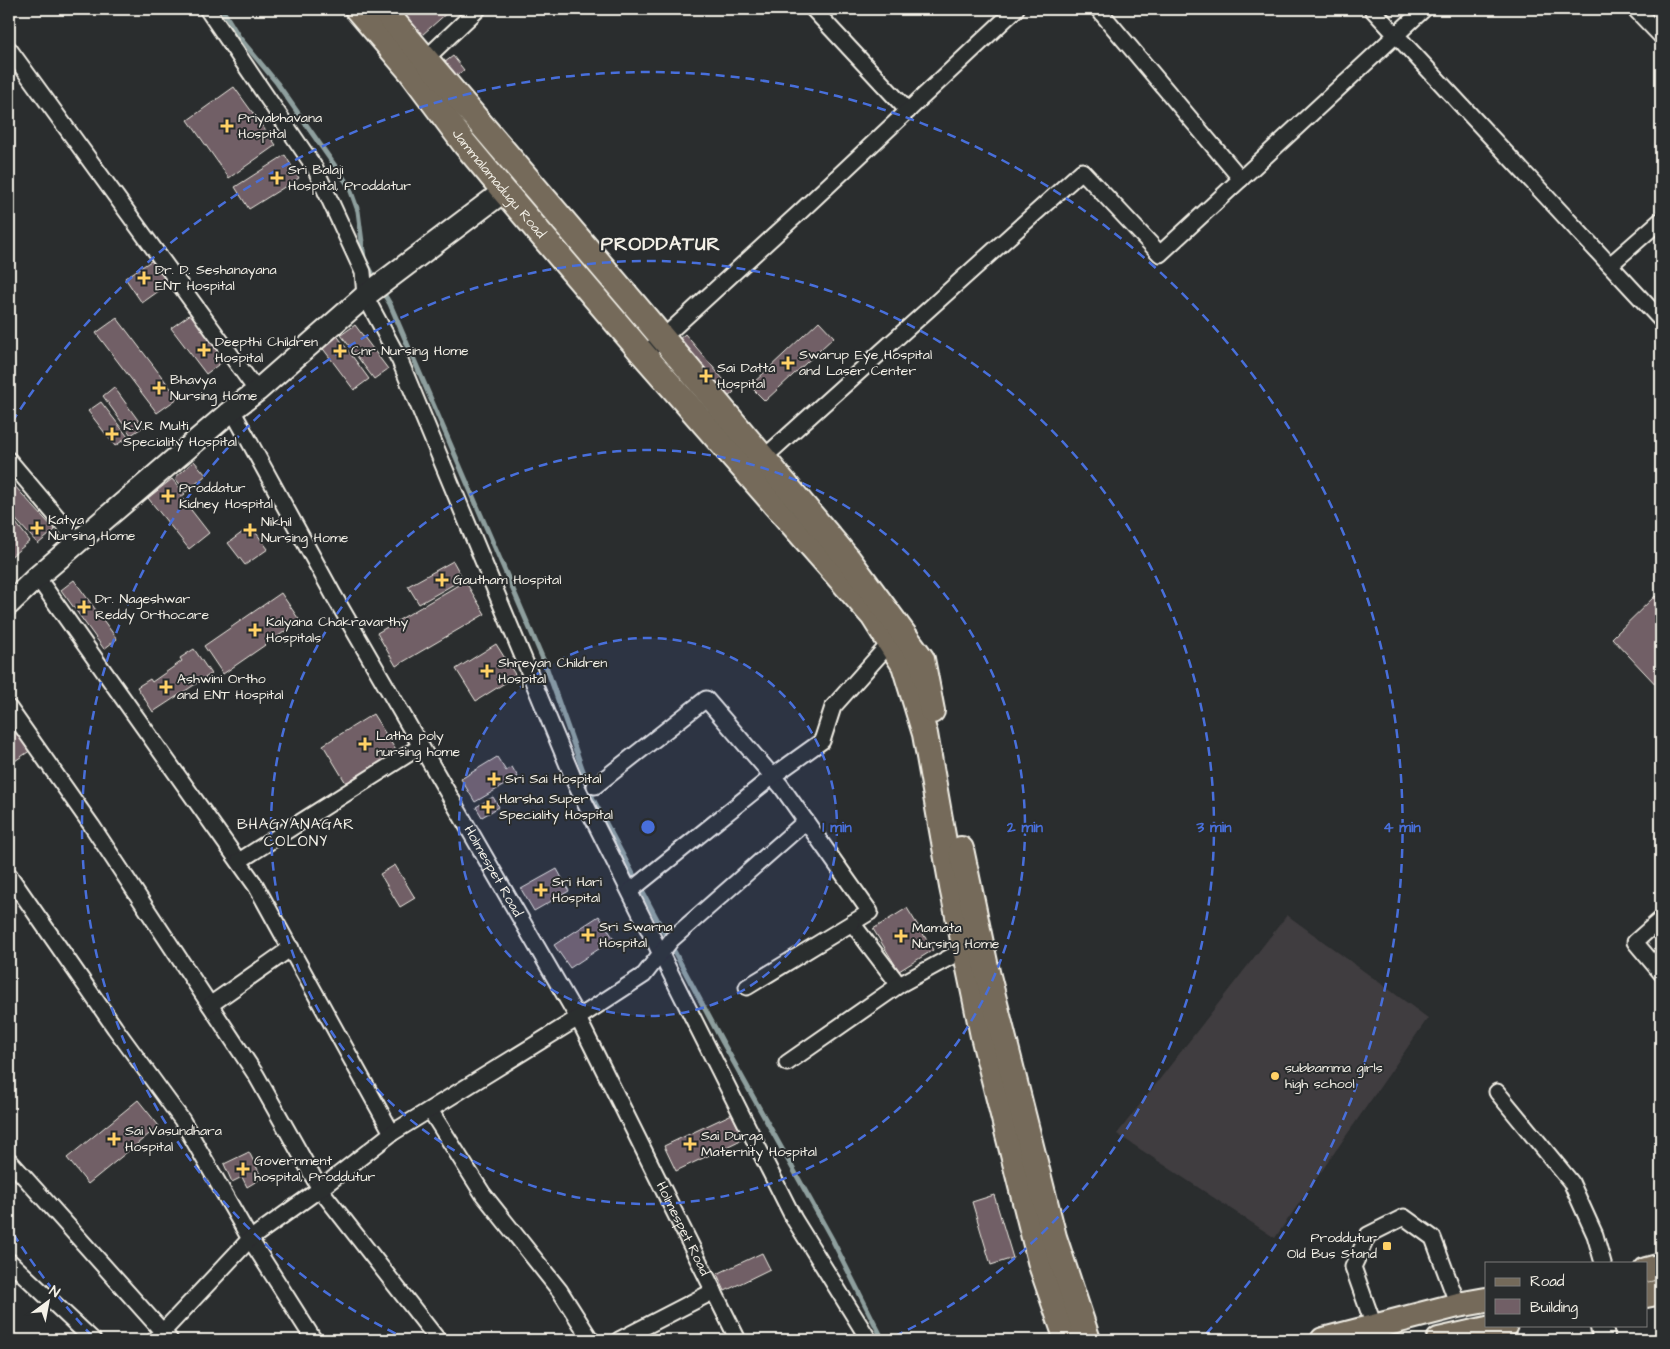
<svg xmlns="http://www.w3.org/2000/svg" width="1670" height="1349" viewBox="0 0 1670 1349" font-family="'Architects Daughter',sans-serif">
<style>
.built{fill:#3f3c3f}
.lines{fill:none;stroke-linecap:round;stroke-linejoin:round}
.stream{stroke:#8e9f9e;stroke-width:5}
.building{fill:#715f66;stroke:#f4f1e8}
.street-casing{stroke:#f4f1e8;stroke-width:19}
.secondary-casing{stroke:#f4f1e8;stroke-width:25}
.primary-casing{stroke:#f4f1e8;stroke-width:28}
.street{stroke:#2a2d2e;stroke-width:15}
.secondary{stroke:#2a2d2e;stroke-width:21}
.primary{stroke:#746a5a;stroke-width:24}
.ring{fill:none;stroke:#486fdb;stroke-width:2.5;stroke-dasharray:9 6}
.poi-dot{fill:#ffd166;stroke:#2a2d2e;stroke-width:2}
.labels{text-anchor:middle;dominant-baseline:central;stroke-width:4;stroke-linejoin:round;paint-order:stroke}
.poi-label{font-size:14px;fill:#f4f1e8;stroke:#2a2d2e;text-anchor:start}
.street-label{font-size:14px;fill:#f4f1e8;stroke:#2a2d2e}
.neighbourhood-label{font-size:15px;letter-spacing:1px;fill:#f4f1e8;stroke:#2a2d2e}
.district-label{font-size:19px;font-weight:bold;letter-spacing:1px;fill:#f4f1e8;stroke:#2a2d2e}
.centre{fill:#486fdb;stroke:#2a2d2e;stroke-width:2.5}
.ring-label{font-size:15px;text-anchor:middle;font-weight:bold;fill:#486fdb;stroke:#2a2d2e;stroke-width:4;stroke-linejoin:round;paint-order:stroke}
</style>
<rect width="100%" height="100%" fill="#2a2d2e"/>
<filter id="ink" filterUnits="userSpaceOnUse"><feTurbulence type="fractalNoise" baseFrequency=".02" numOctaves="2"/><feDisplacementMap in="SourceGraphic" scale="10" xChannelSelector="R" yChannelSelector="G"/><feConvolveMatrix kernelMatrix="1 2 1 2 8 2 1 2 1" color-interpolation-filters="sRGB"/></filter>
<g filter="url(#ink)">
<!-- built -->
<polygon class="built" points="1287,915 1428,1018 1275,1238 1117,1134"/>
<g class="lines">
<!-- stream -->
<g class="stream">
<polyline points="222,9 239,37 277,83 349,186 358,211 364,258 377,282"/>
<polyline points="381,289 390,304 546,666 593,799 722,1041 832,1239 883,1340"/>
</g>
</g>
<!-- building -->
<g class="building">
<polygon points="401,9 445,9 448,12 422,35 400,10"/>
<polygon points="453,56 464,70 443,86 432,72"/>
<polygon points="234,87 276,145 229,178 188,120"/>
<polygon points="285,155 299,178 249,209 235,187"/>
<polygon points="154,259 170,283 142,303 125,278"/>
<polygon points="192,313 226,359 206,374 171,328"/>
<polygon points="117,318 178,398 157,413 96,333"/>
<polygon points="819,321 834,337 765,401 750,386"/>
<polygon points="355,325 388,369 374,379 341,335"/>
<polygon points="336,334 369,379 354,390 321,346"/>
<polygon points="685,334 734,392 714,409 665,351"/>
<polygon points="114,387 143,427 131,435 103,396"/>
<polygon points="101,402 128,437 115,446 88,411"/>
<polygon points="194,461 206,475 186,492 175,478"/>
<polygon points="172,479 185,494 181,497 209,533 189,549 148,498"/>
<polygon points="12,483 55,530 38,544 9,512 9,486"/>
<polygon points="9,514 30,541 9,558"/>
<polygon points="251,526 268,549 245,565 228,543"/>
<polygon points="453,561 463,579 419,604 408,586"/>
<polygon points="74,580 117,639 104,649 61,590"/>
<polygon points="465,581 485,614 396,666 377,633"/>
<polygon points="281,593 300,621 223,674 204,646"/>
<polygon points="1655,596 1661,602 1661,690 1612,638"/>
<polygon points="496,644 516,676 476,701 456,669"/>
<polygon points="194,649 211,674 153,712 137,687 150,679 152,682 182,661 180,658"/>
<polygon points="373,714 397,752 346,783 323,745"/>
<polygon points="19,730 31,750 9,765 9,736"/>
<polygon points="497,757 506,771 512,767 518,777 475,802 461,779"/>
<polygon points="493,797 499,807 482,817 476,807"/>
<polygon points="395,865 415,898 400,907 380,874"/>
<polygon points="557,869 569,891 534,911 521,889"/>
<polygon points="907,908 933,950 899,971 873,929"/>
<polygon points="599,916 614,939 570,968 554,945"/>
<polygon points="138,1100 159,1126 88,1184 67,1158"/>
<polygon points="732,1114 743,1139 676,1171 664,1146"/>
<polygon points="249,1152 262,1178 247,1187 242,1177 232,1182 224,1164"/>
<polygon points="994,1195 1013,1258 991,1265 972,1202"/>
<polygon points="762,1253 770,1269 725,1291 717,1274"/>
</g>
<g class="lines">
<defs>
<g id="street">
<polyline points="207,9 315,168 363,272 365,296 400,361 577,787 794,1219 869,1340"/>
<polyline points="813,9 908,111"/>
<polyline points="1098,9 1241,179"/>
<polyline points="1372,9 1661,320"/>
<polyline points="1635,9 1661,36"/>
<polyline points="9,49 257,391"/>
<polyline points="419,65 478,9"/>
<polyline points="1610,265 1661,220"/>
<polyline points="644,355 799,213 1016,9"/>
<path id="s1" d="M232,410L334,596L578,1018L738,1340"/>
<polyline points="9,460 78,542"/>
<polyline points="758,463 1082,171 1160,254 1424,9"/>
<polyline points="37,577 256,886 392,1133"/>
<polyline points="9,708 92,826 256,1075 320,1189 438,1340"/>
<polyline points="595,786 706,699 781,786 870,912 852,923 899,985 965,949"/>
<polyline points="239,861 421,746"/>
<polyline points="9,875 115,1028 182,1120 250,1239 314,1340"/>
<polyline points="630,891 773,776 822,741 833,707 890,643"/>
<polyline points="1661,919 1635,942 1661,973"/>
<polyline points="747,987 852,923"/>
<polyline points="210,1005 291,948"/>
<polyline points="787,1063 899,985"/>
<polyline points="1497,1092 1571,1182 1595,1235 1603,1263"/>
<polyline points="430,1110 483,1194 560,1291 591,1340"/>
<polyline points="9,1160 170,1340"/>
<polyline points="9,1261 93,1340"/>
<polyline points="1374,1326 1353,1267 1368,1235 1404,1217 1433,1238 1458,1305"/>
<polyline points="155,1340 250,1239 320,1189 392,1133 578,1018 644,975 672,939 806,821"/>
<polyline points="619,1340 714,1291"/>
</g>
<g id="secondary">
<polyline points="9,604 37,577 232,410 257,391 365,296 504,191"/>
<polyline points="1601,1325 1604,1340"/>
</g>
<g id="primary">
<path id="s2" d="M357,9L411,72L464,143L504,191L644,355L873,616L904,665L925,734L952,887L983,1036L1041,1265L1067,1340"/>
<polyline points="383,9 629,298 849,560 922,659 932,711"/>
<polyline points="961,849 987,972 1054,1237 1088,1340"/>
<polyline points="1646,1270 1661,1266"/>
<polyline points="1646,1295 1661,1292"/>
<polyline points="1323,1340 1458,1305 1486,1300"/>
<polyline points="1439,1340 1505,1325"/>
</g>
</defs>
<!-- street casing -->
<use href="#street" class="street-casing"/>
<!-- secondary casing -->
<use href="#secondary" class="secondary-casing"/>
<!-- primary casing -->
<use href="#primary" class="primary-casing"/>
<!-- street -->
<use href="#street" class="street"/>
<!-- secondary -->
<use href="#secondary" class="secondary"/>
<!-- primary -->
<use href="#primary" class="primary"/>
</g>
</g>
<!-- distance rings -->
<circle cx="648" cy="827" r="189" fill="#486fdb" fill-opacity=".12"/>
<g class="ring">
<circle cx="648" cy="827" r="189"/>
<circle cx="648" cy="827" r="377"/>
<path d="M409 1340A566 566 0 1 1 887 1340"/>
<path d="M92 1336A754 754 0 0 1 12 1232M12 422A754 754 0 1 1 1204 1336"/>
</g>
<!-- markers -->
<g class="poi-dot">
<path d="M224.5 118.5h5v5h5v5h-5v5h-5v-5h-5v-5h5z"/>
<path d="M274.5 170.5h5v5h5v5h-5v5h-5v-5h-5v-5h5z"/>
<path d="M141.5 270.5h5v5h5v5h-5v5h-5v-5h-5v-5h5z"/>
<path d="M201.5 342.5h5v5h5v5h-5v5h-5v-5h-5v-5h5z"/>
<path d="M337.5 343.5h5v5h5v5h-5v5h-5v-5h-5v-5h5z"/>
<path d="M785.5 355.5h5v5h5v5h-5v5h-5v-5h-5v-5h5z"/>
<path d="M703.5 368.5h5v5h5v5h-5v5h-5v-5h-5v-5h5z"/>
<path d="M156.5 380.5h5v5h5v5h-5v5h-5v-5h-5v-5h5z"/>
<path d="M109.5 426.5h5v5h5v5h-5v5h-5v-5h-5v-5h5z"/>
<path d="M165.5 488.5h5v5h5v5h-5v5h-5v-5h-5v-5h5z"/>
<path d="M34.5 520.5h5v5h5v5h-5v5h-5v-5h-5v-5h5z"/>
<path d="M247.5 522.5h5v5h5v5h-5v5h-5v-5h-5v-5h5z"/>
<path d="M439.5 572.5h5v5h5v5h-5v5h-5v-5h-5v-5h5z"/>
<path d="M81.5 599.5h5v5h5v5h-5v5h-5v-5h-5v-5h5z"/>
<path d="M252.5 622.5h5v5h5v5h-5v5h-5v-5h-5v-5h5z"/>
<path d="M484.5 663.5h5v5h5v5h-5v5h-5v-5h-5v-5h5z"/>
<path d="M163.5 679.5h5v5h5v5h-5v5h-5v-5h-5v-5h5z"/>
<path d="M362.5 736.5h5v5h5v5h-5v5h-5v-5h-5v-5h5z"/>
<path d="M491.5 771.5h5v5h5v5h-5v5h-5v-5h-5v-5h5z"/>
<path d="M485.5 799.5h5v5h5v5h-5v5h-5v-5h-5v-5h5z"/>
<path d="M538.5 882.5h5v5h5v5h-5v5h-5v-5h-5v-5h5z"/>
<path d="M585.5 927.5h5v5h5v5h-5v5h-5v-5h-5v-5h5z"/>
<path d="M898.5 928.5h5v5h5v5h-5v5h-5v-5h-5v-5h5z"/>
<circle cx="1275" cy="1076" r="5"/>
<path d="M111.5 1131.5h5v5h5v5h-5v5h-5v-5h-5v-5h5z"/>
<path d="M687.5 1136.5h5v5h5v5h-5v5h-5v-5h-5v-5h5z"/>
<path d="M240.5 1161.5h5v5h5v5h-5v5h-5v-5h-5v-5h5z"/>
<rect x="1382" y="1241" width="10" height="10" rx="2.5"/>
</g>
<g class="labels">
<!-- poi labels -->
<g class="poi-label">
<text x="238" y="118">Priyabhavana<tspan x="238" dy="16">Hospital</tspan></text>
<text x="288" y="170">Sri Balaji<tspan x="288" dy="16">Hospital, Proddatur</tspan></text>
<text x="155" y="270">Dr. D. Seshanayana<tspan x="155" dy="16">ENT Hospital</tspan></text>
<text x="215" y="342">Deepthi Children<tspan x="215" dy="16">Hospital</tspan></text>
<text x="351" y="351">Cnr Nursing Home</text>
<text x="799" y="355">Swarup Eye Hospital<tspan x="799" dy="16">and Laser Center</tspan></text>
<text x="717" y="368">Sai Datta<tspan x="717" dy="16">Hospital</tspan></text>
<text x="170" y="380">Bhavya<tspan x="170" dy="16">Nursing Home</tspan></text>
<text x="123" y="426">K.V.R Multi<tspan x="123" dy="16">Speciality Hospital</tspan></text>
<text x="179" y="488">Proddatur<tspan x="179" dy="16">Kidney Hospital</tspan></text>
<text x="48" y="520">Katya<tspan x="48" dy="16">Nursing Home</tspan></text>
<text x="261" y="522">Nikhil<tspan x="261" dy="16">Nursing Home</tspan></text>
<text x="453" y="580">Gautham Hospital</text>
<text x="95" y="599">Dr. Nageshwar<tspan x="95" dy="16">Reddy Orthocare</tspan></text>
<text x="266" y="622">Kalyana Chakravarthy<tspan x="266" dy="16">Hospitals</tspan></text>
<text x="498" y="663">Shreyan Children<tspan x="498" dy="16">Hospital</tspan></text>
<text x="177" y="679">Ashwini Ortho<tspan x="177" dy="16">and ENT Hospital</tspan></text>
<text x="376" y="736">Latha poly<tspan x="376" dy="16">nursing home</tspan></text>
<text x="505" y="779">Sri Sai Hospital</text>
<text x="499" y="799">Harsha Super<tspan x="499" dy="16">Speciality Hospital</tspan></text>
<text x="552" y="882">Sri Hari<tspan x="552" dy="16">Hospital</tspan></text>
<text x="599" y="927">Sri Swarna<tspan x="599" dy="16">Hospital</tspan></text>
<text x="912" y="928">Mamata<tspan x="912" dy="16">Nursing Home</tspan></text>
<text x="1285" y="1068">subbamma girls<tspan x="1285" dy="16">high school</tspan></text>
<text x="125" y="1131">Sai Vasundhara<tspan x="125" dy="16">Hospital</tspan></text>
<text x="701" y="1136">Sai Durga<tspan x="701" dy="16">Maternity Hospital</tspan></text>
<text x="254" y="1161">Government<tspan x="254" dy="16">hospital, Proddutur</tspan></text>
<text x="1377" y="1238" text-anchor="end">Proddutur<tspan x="1377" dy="16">Old Bus Stand</tspan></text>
</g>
<!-- street labels -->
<g class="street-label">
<text stroke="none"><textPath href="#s2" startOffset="225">Jammalamadugu Road</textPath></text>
<text stroke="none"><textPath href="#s1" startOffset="530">Holmespet Road</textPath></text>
<text stroke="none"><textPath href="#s1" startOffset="935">Holmespet Road</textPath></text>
</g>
<!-- neighbourhood labels -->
<g class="neighbourhood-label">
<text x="296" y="824">BHAGYANAGAR<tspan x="296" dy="17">COLONY</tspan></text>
</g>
<!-- district labels -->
<g class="district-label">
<text x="661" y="244">PRODDATUR</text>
</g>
</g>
<circle cx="648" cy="827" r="8" class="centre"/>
<g class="ring-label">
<text x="837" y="832">1 min</text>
<text x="1025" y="832">2 min</text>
<text x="1214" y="832">3 min</text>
<text x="1402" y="832">4 min</text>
</g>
<!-- margin -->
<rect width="1670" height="1349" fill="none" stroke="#2a2d2e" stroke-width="30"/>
<rect x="15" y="15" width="1640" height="1319" fill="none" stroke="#f4f1e8" stroke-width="2" filter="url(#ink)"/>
<!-- legend -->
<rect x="1485" y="1262" width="162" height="65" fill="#2a2d2e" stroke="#7b7b78"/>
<rect x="1495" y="1278" width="25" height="8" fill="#746a5a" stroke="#7b7b78"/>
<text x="1530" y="1286" font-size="15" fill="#f4f1e8">Road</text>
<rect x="1495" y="1299" width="25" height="15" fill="#715f66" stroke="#7b7b78"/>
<text x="1530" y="1312" font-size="15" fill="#f4f1e8">Building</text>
<!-- north arrow -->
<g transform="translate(48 1302) rotate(32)" stroke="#2a2d2e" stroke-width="4" paint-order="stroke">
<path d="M0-4L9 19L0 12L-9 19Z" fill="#f4f1e8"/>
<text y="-8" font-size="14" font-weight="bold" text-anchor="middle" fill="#f4f1e8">N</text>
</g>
</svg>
